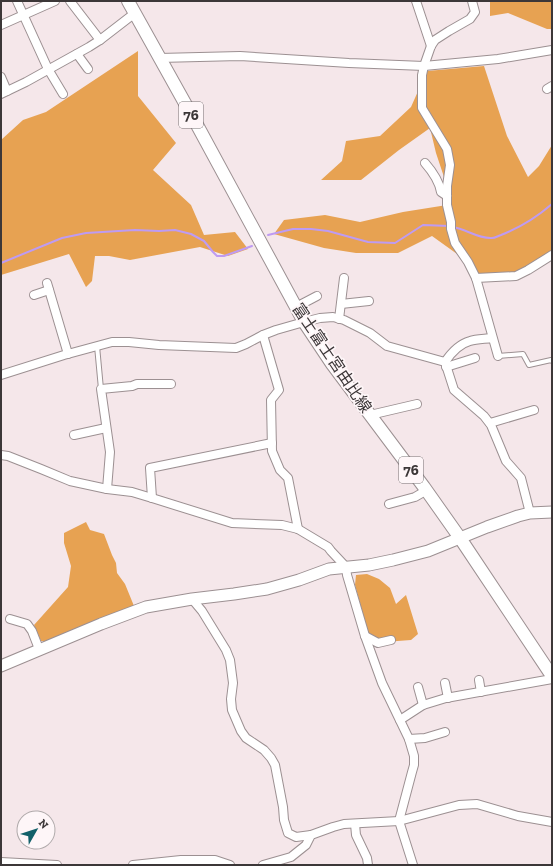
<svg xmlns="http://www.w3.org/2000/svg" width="553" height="866" viewBox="0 0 553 866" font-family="'Zilla Slab','Noto Sans JP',serif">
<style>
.forest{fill:#e7a252}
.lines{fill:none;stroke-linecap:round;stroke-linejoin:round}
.stream{stroke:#be9bf2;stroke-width:2}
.lane-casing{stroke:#9c9092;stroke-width:6}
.street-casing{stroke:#9c9092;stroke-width:10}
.secondary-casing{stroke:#9c9092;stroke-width:13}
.primary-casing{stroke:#9c9092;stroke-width:14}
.lane{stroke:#fff;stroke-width:4}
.street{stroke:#fff;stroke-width:8}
.secondary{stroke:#fff;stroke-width:11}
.primary{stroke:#fff;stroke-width:12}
.labels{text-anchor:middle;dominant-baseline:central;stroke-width:3.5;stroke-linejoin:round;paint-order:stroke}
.shield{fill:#fef6f8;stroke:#767072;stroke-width:1}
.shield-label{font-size:15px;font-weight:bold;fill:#3c3738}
.street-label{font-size:16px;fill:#3c3738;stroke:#fef6f8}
</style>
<rect width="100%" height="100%" fill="#f5e7ea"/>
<!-- forest -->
<g class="forest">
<polygon points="490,1 552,1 552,29 547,29 508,13 490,16"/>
<polygon points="138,51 138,96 176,143 153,170 191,205 204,235 235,232 248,249 228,256 200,247 130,260 109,256 95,256 92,281 86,287 69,254 1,275 1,140 23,120 46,112"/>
<polygon points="484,66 507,136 528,177 539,166 552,145 552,254 520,274 478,277 471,264 432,236 398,253 356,253 324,248 274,234 284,220 325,215 360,222 403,212 447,205 447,186 436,153 430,128 399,150 361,180 321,180 342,161 346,141 380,136 411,107 427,71"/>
<polygon points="86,522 90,530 104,534 112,555 116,563 117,573 125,584 134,606 107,616 47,641 41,641 34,625 68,587 71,566 64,543 64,533"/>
<polygon points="367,574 379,579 390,588 396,604 406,595 418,634 411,640 371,643 355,585 356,575"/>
</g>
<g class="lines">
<!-- stream -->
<g class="stream">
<path d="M453,227C466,229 478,239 492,238C495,238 498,236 501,235C519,228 537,217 552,204"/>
<polyline points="268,235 293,229 311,229 328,231 368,242 395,243 423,225 449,226"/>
<polyline points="1,263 62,238 86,233 135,230 159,231 175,230 191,234 204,241 213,252 217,256 224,256 252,246"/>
</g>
<defs>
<g id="lane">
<polyline points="97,346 101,389"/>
<polyline points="498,356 523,354 529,365 551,360 552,361"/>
</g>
<g id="street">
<polyline points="17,1 48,69 63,94"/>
<polyline points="70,1 100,40"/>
<polyline points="416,1 431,46"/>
<polyline points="472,1 475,12 470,19 449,31 435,40 431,46 424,66 422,75 422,108 447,149 450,165 447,186 447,205 451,222 451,229 455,243 468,262 476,278 498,356"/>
<polyline points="1,25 55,1"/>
<polyline points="77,54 88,69"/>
<polyline points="159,58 240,56 349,63 424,66 498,59 552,50"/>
<polyline points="1,77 7,91"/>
<polyline points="547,89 552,86"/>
<polyline points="1,94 26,82 89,47 100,40 135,13"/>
<path d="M425,163C432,171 439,180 441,192L447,196"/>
<polyline points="476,278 516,276 528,270 552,255"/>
<polyline points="47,283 68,354"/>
<polyline points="34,295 49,290"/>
<polyline points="341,304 369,301"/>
<polyline points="296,307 317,296"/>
<polyline points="339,319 344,278"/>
<polyline points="263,335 279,390 271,400 272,451 280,470 288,478 298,529"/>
<polyline points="445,362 454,390 484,416 491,425 506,461 521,478 530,513"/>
<path d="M445,362C451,353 459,344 470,341C476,339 485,339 492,338"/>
<polyline points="446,367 475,358"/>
<polyline points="1,375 64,355 112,342 129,342 159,345 236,348 246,344 263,335 276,330 304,322 320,318 333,317 344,320 370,333 387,346 445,362"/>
<polyline points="370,415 417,404"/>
<polyline points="490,423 534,410"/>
<polyline points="74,435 106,428"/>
<polyline points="1,455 8,456 41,469 70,481 107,489 132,492 152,498 232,523 282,525 298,529 328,547 331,551 346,567 347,575 365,636 382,683 409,739 414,756 414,765 412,772 399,821 413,865"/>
<polyline points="107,489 110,452 101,389 132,386 137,384 171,384"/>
<polyline points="152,498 150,468 272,443"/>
<polyline points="389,504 415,497 427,490"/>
<polyline points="192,599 202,611 226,650 230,660 233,683 231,699 232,710 241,731 246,738 264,750 271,758 275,765 283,807 284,820 288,833 296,837 311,835"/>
<polyline points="10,619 27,624 32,631 39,649"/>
<polyline points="365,636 378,643 391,640"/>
<polyline points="479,680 481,692"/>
<polyline points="445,683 448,698"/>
<polyline points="418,687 423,705"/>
<polyline points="400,720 423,705 446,698 552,679"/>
<polyline points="409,739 425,738 445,732"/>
<polyline points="355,824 356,835 367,858 368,865"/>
<polyline points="1,862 57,865"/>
<polyline points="133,865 181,860 215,860 230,865"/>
<polyline points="263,865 291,857 306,845 311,835 333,827 344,824 399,821 459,805 477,804 518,816 552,822"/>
</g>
<polyline id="secondary" points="1,666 101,624 146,607 192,599 234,594 267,589 299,580 329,569 369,565 393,560 428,551 487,527 518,516 530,513 552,512"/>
<polyline id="primary" points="128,1 196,123 304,322 332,364 424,487 460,538 552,676"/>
</defs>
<!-- lane casing -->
<use href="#lane" class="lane-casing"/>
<!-- street casing -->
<use href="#street" class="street-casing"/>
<!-- secondary casing -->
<use href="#secondary" class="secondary-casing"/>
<!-- primary casing -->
<use href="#primary" class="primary-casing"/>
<!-- lane -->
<use href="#lane" class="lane"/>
<!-- street -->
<use href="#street" class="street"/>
<!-- secondary -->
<use href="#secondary" class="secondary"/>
<!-- primary -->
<use href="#primary" class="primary"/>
</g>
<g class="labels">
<!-- shield labels -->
<g class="shield">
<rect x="179" y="102" width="24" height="26" rx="3"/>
<rect x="399" y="457" width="24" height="26" rx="3"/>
</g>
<g class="shield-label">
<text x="191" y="115">76</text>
<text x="411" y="470">76</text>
</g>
<!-- street labels -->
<g class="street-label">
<text transform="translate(332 358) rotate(56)">富士富士宮由比線</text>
</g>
</g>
<!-- border -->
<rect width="553" height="866" fill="none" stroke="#3c3738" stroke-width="4"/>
<!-- north arrow -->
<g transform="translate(36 830) rotate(51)"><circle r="19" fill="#fef6f8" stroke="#b0aaab"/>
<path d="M0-3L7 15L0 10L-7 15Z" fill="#12616a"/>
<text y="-6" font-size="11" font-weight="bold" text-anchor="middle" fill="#3c3738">N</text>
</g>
</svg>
